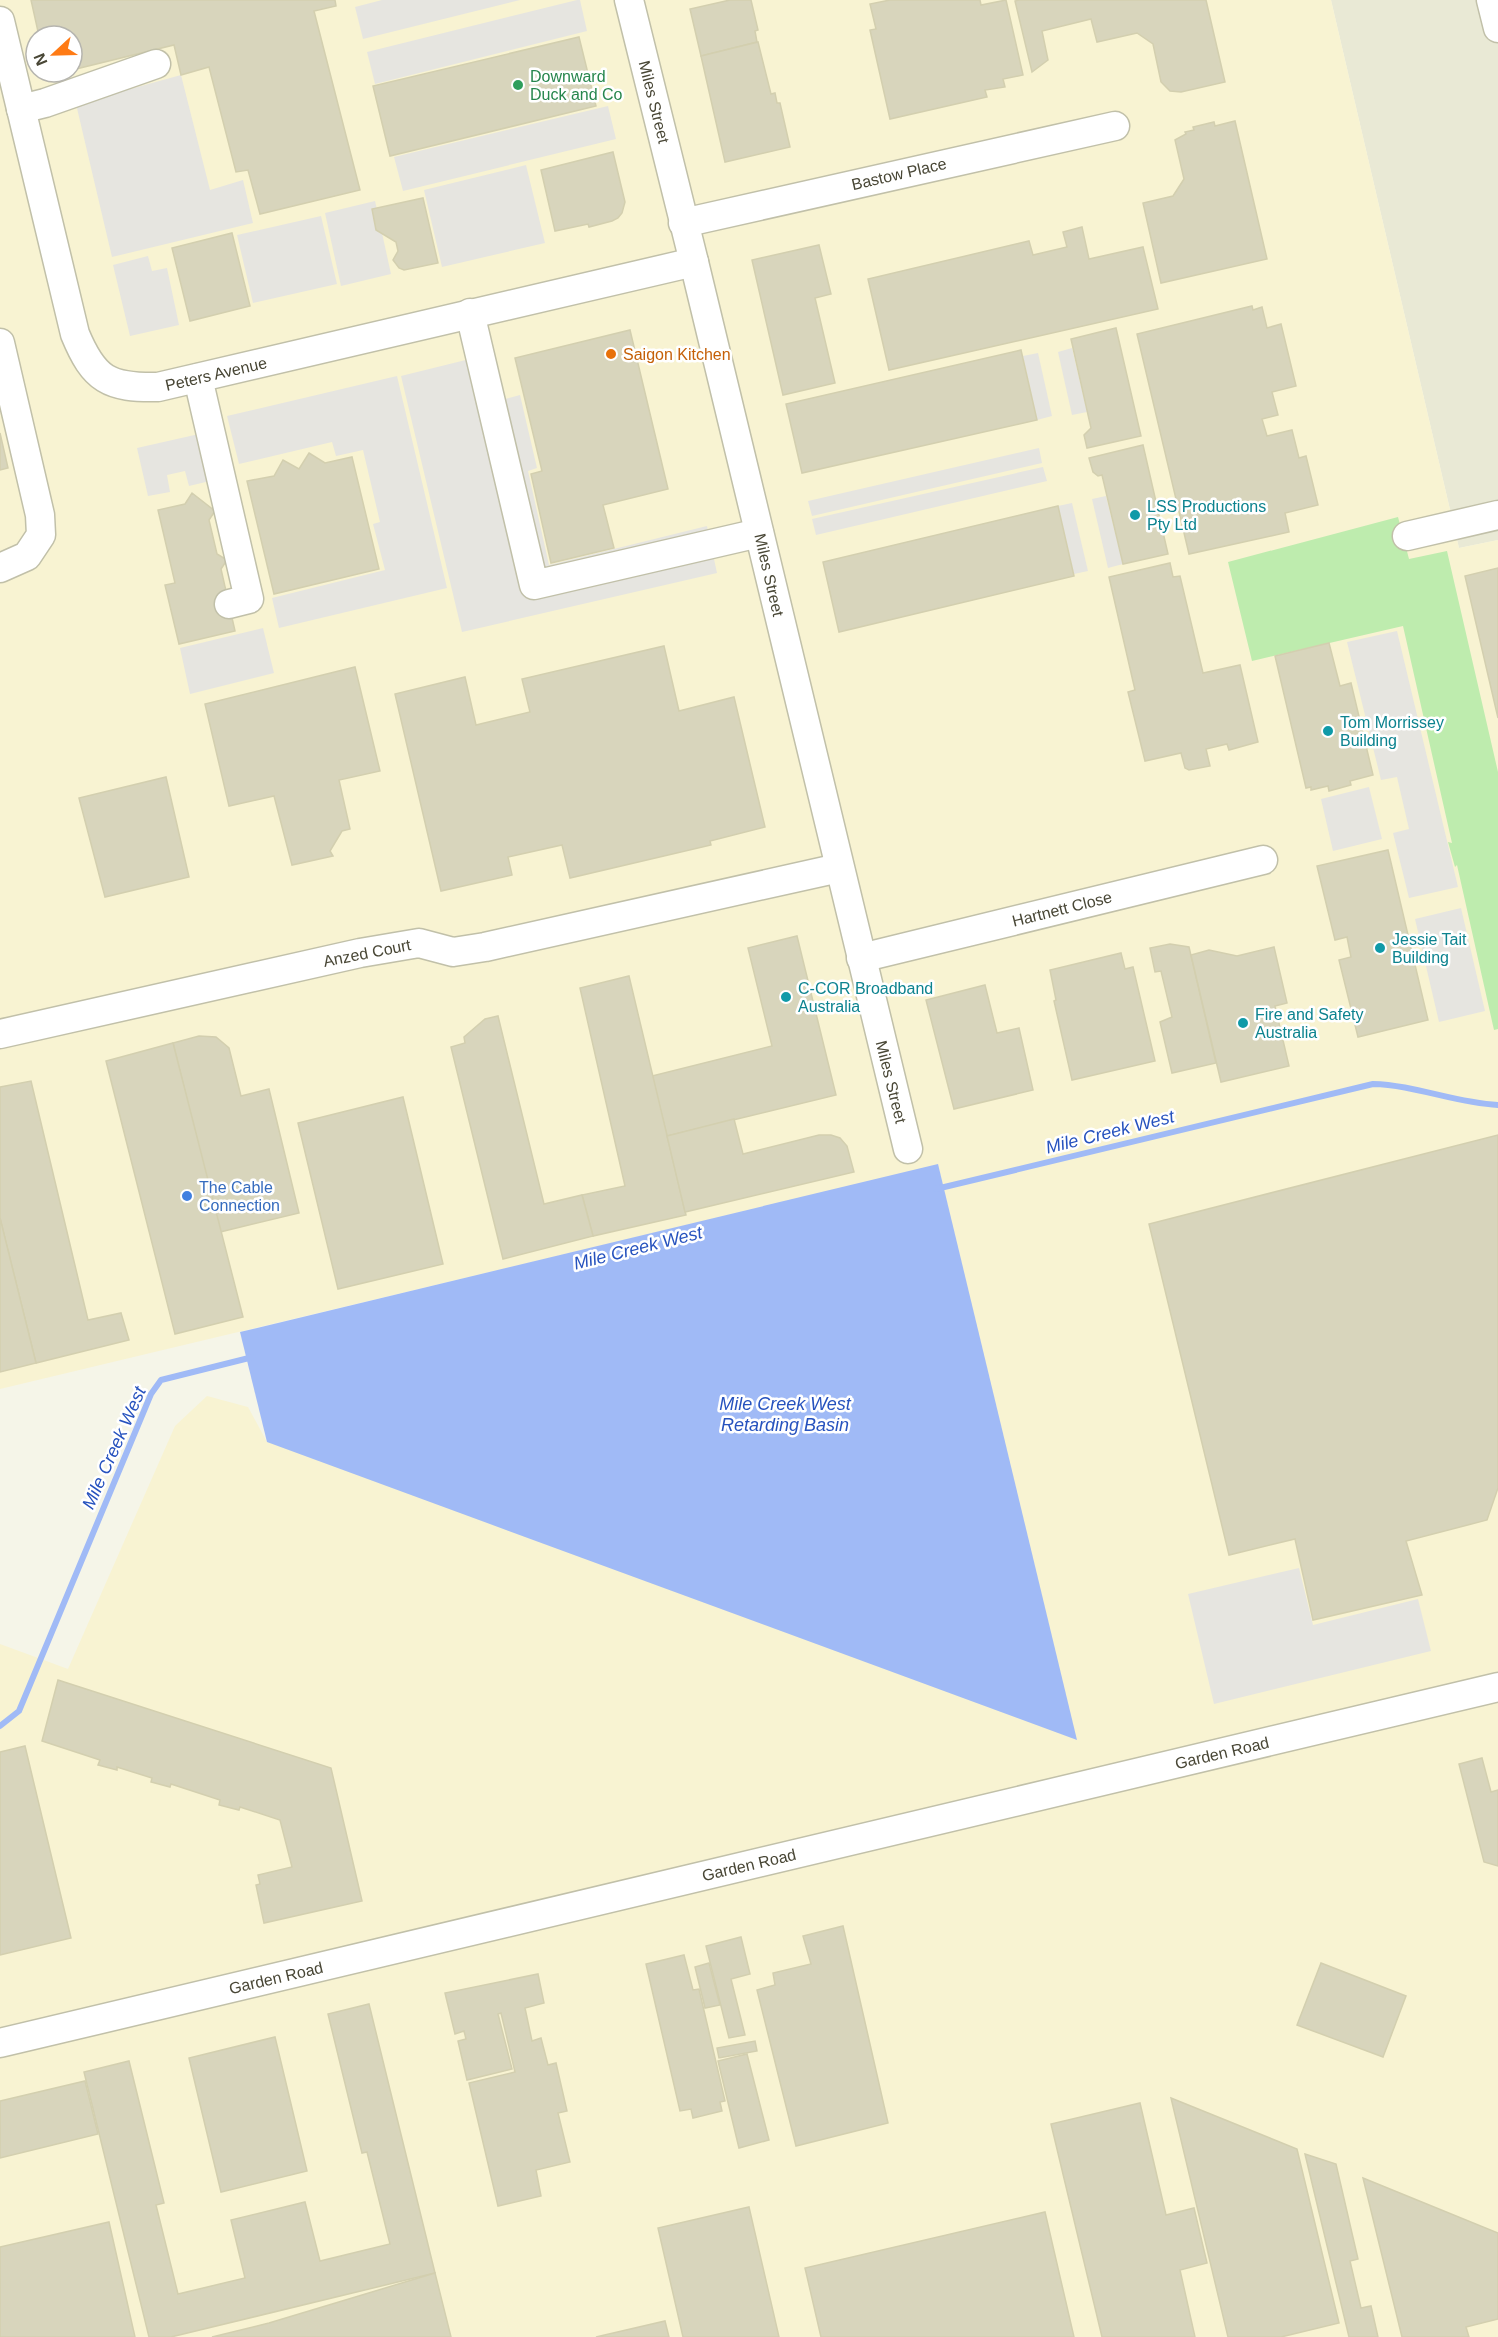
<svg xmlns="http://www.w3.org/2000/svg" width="1498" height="2337" viewBox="0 0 1498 2337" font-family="Arial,sans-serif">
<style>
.residential{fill:#e9e9d5}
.commercial{fill:#f8f3d2;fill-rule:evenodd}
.green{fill:#beecae}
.parking{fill:#e6e5e0}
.water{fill:#a0baf6}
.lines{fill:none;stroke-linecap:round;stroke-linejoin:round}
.stream{stroke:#a0baf6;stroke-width:6}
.building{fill:#d8d5bc;stroke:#d3cfaf;stroke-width:1.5}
.minor-casing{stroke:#c1c0a9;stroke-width:31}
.minor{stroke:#fff;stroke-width:28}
.leisure-dot{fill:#2e9e5b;stroke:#fff;stroke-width:2}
.food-dot{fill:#e8710a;stroke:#fff;stroke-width:2}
.culture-dot{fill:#0f9aa8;stroke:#fff;stroke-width:2}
.shop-dot{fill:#3f7fe0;stroke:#fff;stroke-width:2}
.labels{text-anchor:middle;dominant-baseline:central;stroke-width:5;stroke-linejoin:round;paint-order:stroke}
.leisure-label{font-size:16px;fill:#27864d;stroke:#fff;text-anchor:start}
.street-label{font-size:16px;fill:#494736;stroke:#fff}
.food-label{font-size:16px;fill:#c56008;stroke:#fff;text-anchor:start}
.culture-label{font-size:16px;fill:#0d838f;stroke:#fff;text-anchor:start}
.shop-label{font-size:16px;fill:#366cbe;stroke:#fff;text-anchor:start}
.water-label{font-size:18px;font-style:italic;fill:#2652be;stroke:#fff}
</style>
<rect width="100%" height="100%" fill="#f5f5e8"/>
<!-- residential -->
<polygon class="residential" points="1331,0 1498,0 1498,540 1459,548"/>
<!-- commercial -->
<path class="commercial" d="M0,0H1331L1459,548L1498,540V2337H0V1644L68,1669L175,1426L207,1396L248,1407L267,1442L949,1212L938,1165L0,1389ZM36,36H72V72H36Z"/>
<!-- green -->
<polygon class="green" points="1398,517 1409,559 1447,551 1498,772 1498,1029 1494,1030 1457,865 1455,867 1448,842 1452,843 1403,626 1252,661 1228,562"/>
<!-- parking -->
<g class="parking">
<polygon points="382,0 520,0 363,39 355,7"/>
<polygon points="577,0 580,0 587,31 375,84 367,52"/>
<polygon points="181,75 210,190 243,180 253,223 112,257 76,104"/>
<polygon points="608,106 616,139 403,191 394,157"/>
<polygon points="526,165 545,243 442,267 424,190"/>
<polygon points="375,201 391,274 341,286 325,213"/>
<polygon points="321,216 337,284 253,303 237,235"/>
<polygon points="148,256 152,271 167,268 179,325 130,336 113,265"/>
<polygon points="1072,348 1087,412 1072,415 1058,352"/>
<polygon points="494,353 505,399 520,395 537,468 528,471 549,565 707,526 717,573 462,632 401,376"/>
<polygon points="1038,353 1052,416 1037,420 1023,356"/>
<polygon points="397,376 447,588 279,628 272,598 385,570 373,524 380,522 363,450 336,456 332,442 239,464 227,416"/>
<polygon points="199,434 210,481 189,486 185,471 167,475 170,492 148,496 137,448"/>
<polygon points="1039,448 1042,463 812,516 808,501"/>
<polygon points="1043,467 1047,481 816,535 812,519"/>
<polygon points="1106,496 1123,564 1108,568 1092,499"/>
<polygon points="1072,503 1088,571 1074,574 1058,506"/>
<polygon points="263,628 274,673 190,694 180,648"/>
<polygon points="1397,631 1458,887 1409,898 1393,833 1409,829 1397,777 1381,780 1347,642"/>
<polygon points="1369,787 1382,839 1333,851 1321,799"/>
<polygon points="1461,908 1485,1011 1439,1022 1415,919"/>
<polygon points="1299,1568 1313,1625 1418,1599 1431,1651 1214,1704 1188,1594"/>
</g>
<!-- water -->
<polygon class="water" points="938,1164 1077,1740 267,1442 240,1332"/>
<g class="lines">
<!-- stream -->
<g class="stream">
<path d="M936,1189L1373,1084C1415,1085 1455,1103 1498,1105"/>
<polyline points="0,1726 19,1711 151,1394 161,1380 253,1357"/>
</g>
</g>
<!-- building -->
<g class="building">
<polygon points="31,0 335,0 336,6 314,11 360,190 260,214 248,170 236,172 209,67 181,75 174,45 72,70 72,36 39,36"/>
<polygon points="730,0 751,0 758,30 755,31 757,42 701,56 690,9"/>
<polygon points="890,0 980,0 981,5 1006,0 1023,75 1003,79 1005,87 985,90 987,97 890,119 870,30 876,29 870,4"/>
<polygon points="1019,0 1206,0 1225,82 1181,92 1170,91 1161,82 1153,44 1137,33 1097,42 1091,19 1042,31 1048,60 1032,72 1015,1"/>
<polygon points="579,37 596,106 390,156 373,86"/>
<polygon points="758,42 771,94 775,93 777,103 780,103 790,147 725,162 701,56"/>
<polygon points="1235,121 1267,259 1161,283 1143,203 1173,196 1184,179 1175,140 1186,134 1185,132 1194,130 1193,127 1214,122 1215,126"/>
<polygon points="613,152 625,202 622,213 618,218 612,221 589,227 588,224 555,231 541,170"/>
<polygon points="423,198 438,263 404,270 399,268 393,260 398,251 396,242 376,230 372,209"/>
<polygon points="1082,227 1089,259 1143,247 1158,309 889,370 868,279 1029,241 1033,255 1067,247 1063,232"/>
<polygon points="232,233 250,306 190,321 172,248"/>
<polygon points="819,245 831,294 815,298 835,383 783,395 752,260"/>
<polygon points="1252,306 1253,310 1262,307 1267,328 1281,324 1296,386 1272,392 1278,415 1262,419 1267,436 1292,430 1299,458 1306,456 1318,505 1285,513 1289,532 1189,554 1137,334"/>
<polygon points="1116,328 1141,436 1087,448 1084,435 1091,428 1071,339"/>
<polygon points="630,330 668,489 603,505 614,548 551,563 531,474 542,471 515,358"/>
<polygon points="1021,350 1037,420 802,473 786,404"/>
<polygon points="0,433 8,468 0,470"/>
<polygon points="1143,445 1168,554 1123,564 1102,475 1098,476 1093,472 1089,458"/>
<polygon points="309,453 325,463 352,457 379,569 274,594 247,481 274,476 283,460 299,469"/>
<polygon points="192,493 215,511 209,520 217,554 227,560 221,569 235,631 179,644 165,585 175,583 158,510 185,504"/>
<polygon points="1058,506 1074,576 839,632 823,562"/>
<polygon points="1170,563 1173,577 1180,576 1203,673 1240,665 1258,742 1229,750 1227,744 1206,749 1210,766 1189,770 1185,768 1181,753 1145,761 1128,692 1135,690 1109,577"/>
<polygon points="1498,568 1498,718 1465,576"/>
<polygon points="1329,643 1340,686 1351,683 1373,775 1350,781 1351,785 1329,791 1328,786 1311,790 1311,787 1306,788 1275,656"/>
<polygon points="664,646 679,711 734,697 765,827 710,841 711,845 570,878 562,845 508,857 512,875 441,891 395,694 465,677 476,725 530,712 522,679"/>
<polygon points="355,667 380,771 339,780 350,829 342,831 330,851 333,856 292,865 274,796 229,806 205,704"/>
<polygon points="166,777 189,877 105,897 79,798"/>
<polygon points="1388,850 1428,1020 1358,1037 1339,960 1351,957 1347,937 1335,940 1317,866"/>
<polygon points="797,936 836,1095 667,1136 652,1076 772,1046 748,948"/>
<polygon points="1170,944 1189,947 1216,1063 1172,1073 1160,1022 1172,1017 1161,971 1155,972 1150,948"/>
<polygon points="1274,947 1287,1003 1275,1006 1289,1066 1221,1082 1191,955 1209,950 1237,956"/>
<polygon points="1121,953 1125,969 1133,967 1155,1061 1072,1080 1054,1001 1056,1000 1050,970"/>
<polygon points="629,976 686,1215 593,1236 582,1195 625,1186 580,988"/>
<polygon points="985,985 997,1033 1019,1028 1033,1090 954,1109 926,1000"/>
<polygon points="498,1016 544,1204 582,1195 593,1236 503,1259 451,1047 465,1043 464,1037 485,1019"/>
<polygon points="199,1036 216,1037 229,1048 241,1096 269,1089 299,1213 220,1232 173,1043"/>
<polygon points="173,1043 243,1317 175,1334 106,1061"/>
<polygon points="31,1081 88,1320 121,1313 129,1340 36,1363 0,1218 0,1087"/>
<polygon points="403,1097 443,1264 338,1289 298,1123"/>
<polygon points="734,1119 743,1154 819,1135 831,1135 840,1138 847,1146 854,1172 685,1212 667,1136"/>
<polygon points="1498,1135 1498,1488 1487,1520 1406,1541 1422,1595 1313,1620 1295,1539 1229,1555 1149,1224"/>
<polygon points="0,1218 36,1363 0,1372"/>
<polygon points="58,1680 331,1768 362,1901 264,1923 256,1885 260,1884 258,1875 292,1867 280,1820 240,1807 239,1810 219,1805 220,1800 171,1784 170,1787 151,1782 152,1778 117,1767 117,1770 98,1765 100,1760 42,1741"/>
<polygon points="25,1746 71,1938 0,1955 0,1752"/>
<polygon points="1482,1758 1491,1792 1498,1790 1498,1866 1484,1862 1459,1764"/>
<polygon points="843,1926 888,2123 796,2146 757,1990 775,1985 773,1973 811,1964 803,1936"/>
<polygon points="741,1937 750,1974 731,1979 745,2035 729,2038 706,1946"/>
<polygon points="684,1955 693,1990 699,1989 725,2101 720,2102 722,2111 693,2118 691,2109 680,2111 646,1964"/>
<polygon points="709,1963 720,2005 705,2008 695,1967"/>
<polygon points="1321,1963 1406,1996 1383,2057 1297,2025"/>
<polygon points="538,1974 544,2003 525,2008 532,2041 541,2038 548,2065 556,2063 567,2111 558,2113 570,2162 536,2170 541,2196 498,2206 469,2083 515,2072 501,2013 498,2014 512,2069 467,2080 458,2041 466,2039 464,2031 455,2034 445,1993"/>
<polygon points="369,2004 435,2273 171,2337 149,2337 84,2072 129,2061 164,2203 156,2205 178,2294 245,2278 231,2220 305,2202 320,2261 390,2244 367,2152 362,2153 328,2014"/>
<polygon points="275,2037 307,2171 221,2192 189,2058"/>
<polygon points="755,2041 757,2051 719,2058 717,2048"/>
<polygon points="747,2054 769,2140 739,2148 718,2061"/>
<polygon points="85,2081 98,2134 0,2158 0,2101"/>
<polygon points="1171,2098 1297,2149 1339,2323 1281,2337 1228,2337"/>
<polygon points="1140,2103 1166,2215 1194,2208 1207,2263 1180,2270 1195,2337 1102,2337 1051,2124"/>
<polygon points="1305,2154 1336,2164 1358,2259 1350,2261 1361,2308 1371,2306 1378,2337 1349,2337"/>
<polygon points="1363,2178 1498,2233 1498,2319 1466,2327 1469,2337 1402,2337"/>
<polygon points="749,2207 779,2337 683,2337 658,2228"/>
<polygon points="1045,2212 1074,2337 821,2337 805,2268"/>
<polygon points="109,2222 135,2337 0,2337 0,2247"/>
<polygon points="435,2273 451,2337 212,2337 269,2323"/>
<polygon points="665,2321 669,2337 596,2337"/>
</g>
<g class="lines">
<defs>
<g id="minor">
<polyline points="629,0 694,262 908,1149"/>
<polyline points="1491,0 1498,28"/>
<path d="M0,21L75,334C94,380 109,388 158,387L694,262"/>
<polyline points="21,109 45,103 156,64"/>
<polyline points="683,223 1115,126"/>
<polyline points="470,313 534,585 759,533"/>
<polyline points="0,343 40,515 41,535 27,556 0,568"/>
<polyline points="198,378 249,599 229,604"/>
<polyline points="1407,536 1498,515"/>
<polyline points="861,958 1263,860"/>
<polyline points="0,1034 360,953 419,943 453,952 485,947 839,868"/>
<polyline points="0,2043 1498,1687"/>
</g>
</defs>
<!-- minor casing -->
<use href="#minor" class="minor-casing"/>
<!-- minor -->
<use href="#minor" class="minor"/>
</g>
<!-- markers -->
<circle class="leisure-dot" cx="518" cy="85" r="6"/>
<circle class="food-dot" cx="611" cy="354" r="6"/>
<g class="culture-dot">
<circle cx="1135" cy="515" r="6"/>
<circle cx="1328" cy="731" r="6"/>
<circle cx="1380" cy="948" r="6"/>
<circle cx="786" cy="997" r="6"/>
<circle cx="1243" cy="1023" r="6"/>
</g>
<circle class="shop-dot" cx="187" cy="1196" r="6"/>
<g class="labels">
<!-- leisure labels -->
<g class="leisure-label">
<text x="530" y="76">Downward<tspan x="530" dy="18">Duck and Co</tspan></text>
</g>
<!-- street labels -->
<g class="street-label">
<text transform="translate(654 102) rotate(76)">Miles Street</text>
<text transform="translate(899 174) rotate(-13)">Bastow Place</text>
<text transform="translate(216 374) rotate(-13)">Peters Avenue</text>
<text transform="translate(769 575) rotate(77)">Miles Street</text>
<text transform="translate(1062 909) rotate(-14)">Hartnett Close</text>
<text transform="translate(367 953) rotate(-11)">Anzed Court</text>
<text transform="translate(891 1082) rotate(76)">Miles Street</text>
<text transform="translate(1222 1753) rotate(-13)">Garden Road</text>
<text transform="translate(749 1865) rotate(-13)">Garden Road</text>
<text transform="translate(276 1978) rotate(-13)">Garden Road</text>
</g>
<!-- food labels -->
<g class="food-label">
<text x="623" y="354">Saigon Kitchen</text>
</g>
<!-- culture labels -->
<g class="culture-label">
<text x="1147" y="506">LSS Productions<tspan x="1147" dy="18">Pty Ltd</tspan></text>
<text x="1340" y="722">Tom Morrissey<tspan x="1340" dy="18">Building</tspan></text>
<text x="1392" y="939">Jessie Tait<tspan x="1392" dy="18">Building</tspan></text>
<text x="798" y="988">C-COR Broadband<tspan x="798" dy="18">Australia</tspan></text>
<text x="1255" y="1014">Fire and Safety<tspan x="1255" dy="18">Australia</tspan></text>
</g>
<!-- shop labels -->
<g class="shop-label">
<text x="199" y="1187">The Cable<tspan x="199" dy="18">Connection</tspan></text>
</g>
<!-- water labels -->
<g class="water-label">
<text transform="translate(1110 1132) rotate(-14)">Mile Creek West</text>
<text transform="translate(638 1248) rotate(-14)">Mile Creek West</text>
<text x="785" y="1404">Mile Creek West<tspan x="785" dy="21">Retarding Basin</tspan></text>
<text transform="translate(114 1448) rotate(-66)">Mile Creek West</text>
</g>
</g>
<!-- north arrow -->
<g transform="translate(54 54) rotate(248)"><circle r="28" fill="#ffffff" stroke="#b6b5af" stroke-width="1.5"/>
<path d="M0-4.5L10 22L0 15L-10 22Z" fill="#ff7b15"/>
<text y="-9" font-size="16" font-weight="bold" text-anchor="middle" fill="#494736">N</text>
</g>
</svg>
